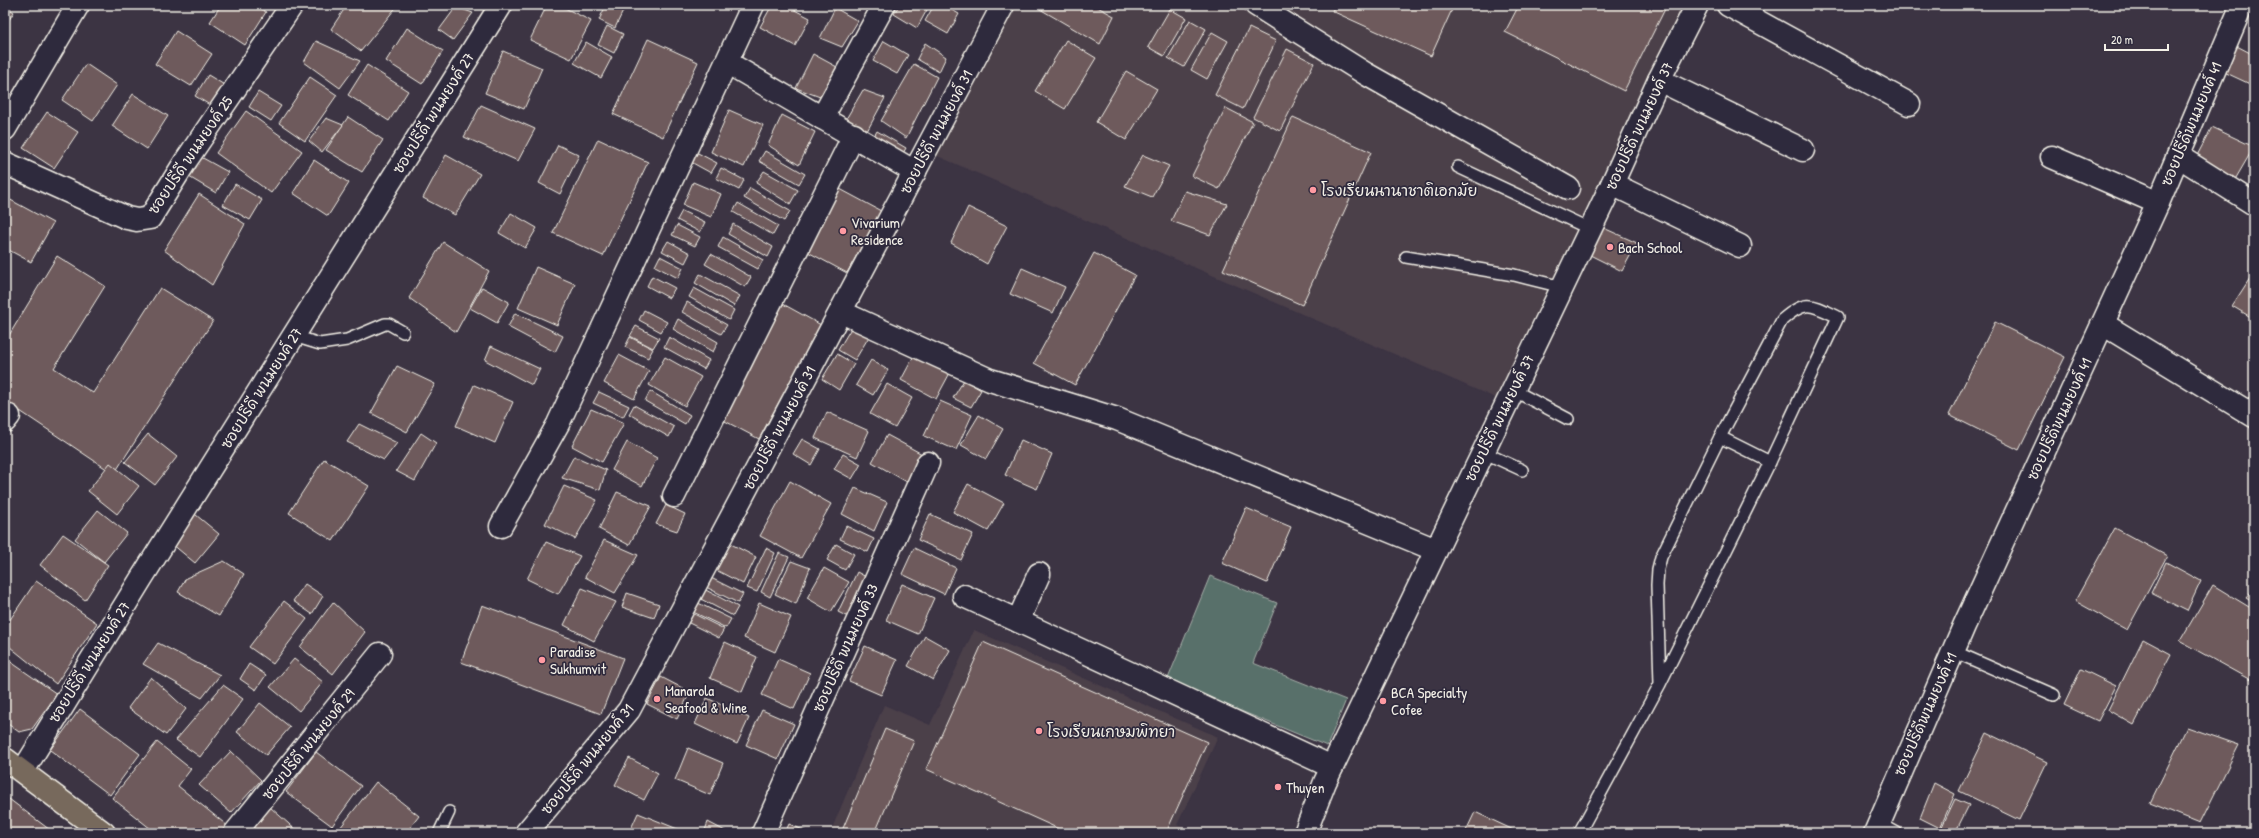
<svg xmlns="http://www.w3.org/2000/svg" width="2259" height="838" viewBox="0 0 2259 838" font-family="'Patrick Hand','Playpen Sans Thai',sans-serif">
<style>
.built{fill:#4b3f4a}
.green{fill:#596f6a;stroke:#a6b0a9}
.building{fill:#6e5a5b;stroke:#f4f1e8}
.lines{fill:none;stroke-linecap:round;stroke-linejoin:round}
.lane-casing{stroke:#f4f1e8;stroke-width:14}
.street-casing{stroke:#f4f1e8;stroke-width:25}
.secondary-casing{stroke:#f4f1e8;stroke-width:25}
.primary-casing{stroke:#f4f1e8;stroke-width:25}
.lane{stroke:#2f2a3d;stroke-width:11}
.street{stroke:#2f2a3d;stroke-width:22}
.secondary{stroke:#2f2a3d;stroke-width:22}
.primary{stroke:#77695c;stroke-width:22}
.poi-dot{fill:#ff9aa2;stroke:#2f2a3d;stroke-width:1.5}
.labels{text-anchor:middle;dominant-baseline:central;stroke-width:3.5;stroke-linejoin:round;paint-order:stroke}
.street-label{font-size:15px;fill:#f4f1e8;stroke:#2f2a3d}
.poi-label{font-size:15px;fill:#f4f1e8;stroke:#2f2a3d;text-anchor:start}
</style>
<rect width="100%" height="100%" fill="#3c3443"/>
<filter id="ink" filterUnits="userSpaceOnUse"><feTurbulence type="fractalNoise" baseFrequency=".025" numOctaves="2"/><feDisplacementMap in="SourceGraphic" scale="8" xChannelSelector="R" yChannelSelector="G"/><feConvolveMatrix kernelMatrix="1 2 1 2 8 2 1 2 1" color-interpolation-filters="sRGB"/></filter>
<g filter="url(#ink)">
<!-- built -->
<g class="built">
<polygon points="1003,5 1299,6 1698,5 1507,403 926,151"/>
<polygon points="974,630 1218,737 1177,825 1196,833 830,833 884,705 930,725"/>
</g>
<!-- green -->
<polygon class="green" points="1210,576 1277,603 1253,663 1346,700 1327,746 1167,681"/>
<!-- building -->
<g class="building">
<polygon points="221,5 255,5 266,12 245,45 210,22"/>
<polygon points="347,5 398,5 361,51 331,29"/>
<polygon points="547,5 559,5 591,21 571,59 530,40"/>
<polygon points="606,5 615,5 624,9 615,28 599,20"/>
<polygon points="772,5 785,5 810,18 795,46 760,27"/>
<polygon points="899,5 923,5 928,8 917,28 894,14"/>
<polygon points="934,5 943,5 959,14 948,34 925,21"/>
<polygon points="1033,5 1094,5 1114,16 1100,44"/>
<polygon points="1335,5 1454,5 1431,56 1332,11"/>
<polygon points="1519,5 1667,5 1624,91 1505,32"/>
<polygon points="5,6 14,12 5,26"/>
<polygon points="456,7 473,13 453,40 439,30"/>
<polygon points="835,8 858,21 842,47 820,38"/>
<polygon points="1170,9 1186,18 1164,56 1148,47"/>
<polygon points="1190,20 1206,29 1184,67 1168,58"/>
<polygon points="607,26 623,34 614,53 598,45"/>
<polygon points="407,28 443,51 422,84 386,61"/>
<polygon points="1249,28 1276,41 1243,109 1215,95"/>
<polygon points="176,31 212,54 191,86 155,64"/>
<polygon points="1212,32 1228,41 1207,79 1191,70"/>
<polygon points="648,39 698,62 663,137 613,114"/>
<polygon points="1066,40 1096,58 1065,109 1035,91"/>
<polygon points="316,41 360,61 340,88 304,62"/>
<polygon points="884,41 908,55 897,74 873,61"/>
<polygon points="586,42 612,57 601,78 574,63"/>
<polygon points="925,43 946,57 939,72 917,59"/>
<polygon points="2233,44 2254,55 2252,85 2222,71"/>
<polygon points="1287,49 1314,63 1280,131 1253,117"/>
<polygon points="503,51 542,68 524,109 485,93"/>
<polygon points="813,54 837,67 820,97 796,88"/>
<polygon points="86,64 117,85 93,121 62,100"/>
<polygon points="914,64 937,77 906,138 881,121"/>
<polygon points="367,65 408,91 389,121 348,95"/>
<polygon points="1126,71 1157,89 1126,140 1096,122"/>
<polygon points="208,75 231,89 218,110 195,96"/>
<polygon points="310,77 337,95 305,141 279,123"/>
<polygon points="863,90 885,98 866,133 846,119"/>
<polygon points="258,92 281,106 271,121 249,107"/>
<polygon points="133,94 168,116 147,149 112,126"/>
<polygon points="481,105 535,129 518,161 464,137"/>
<polygon points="1226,108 1253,122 1219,189 1192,176"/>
<polygon points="729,110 763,125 744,167 711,152"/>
<polygon points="246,111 302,151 271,193 216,153"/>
<polygon points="47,112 78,132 54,168 23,148"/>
<polygon points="782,115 815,132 799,165 768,145"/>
<polygon points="348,117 383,140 362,172 326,150"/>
<polygon points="1293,117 1371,152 1302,305 1223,270"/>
<polygon points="326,118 343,125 322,152 309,141"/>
<polygon points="2212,127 2254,147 2233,183 2192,165"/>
<polygon points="877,131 906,148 901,157 872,140"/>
<polygon points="598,139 648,162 603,256 553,233"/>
<polygon points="558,145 579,155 560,194 539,183"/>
<polygon points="694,151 717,163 711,173 689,161"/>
<polygon points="765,151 805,174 799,184 759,161"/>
<polygon points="446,155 480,174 455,215 423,198"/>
<polygon points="1143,155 1169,166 1152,197 1125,186"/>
<polygon points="201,157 228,172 216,193 189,177"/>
<polygon points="314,160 349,183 328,216 293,193"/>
<polygon points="721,168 744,180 739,190 716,178"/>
<polygon points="764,171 798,190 790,204 756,183"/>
<polygon points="693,182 721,194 711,217 683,205"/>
<polygon points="235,184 262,200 250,220 223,205"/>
<polygon points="750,188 790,211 784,221 744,198"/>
<polygon points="840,189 881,211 847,273 806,251"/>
<polygon points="1185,191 1227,204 1210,235 1171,221"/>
<polygon points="199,194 245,224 212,285 164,250"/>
<polygon points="5,197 53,223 31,262 5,248"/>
<polygon points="738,203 778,226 773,235 733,212"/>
<polygon points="968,207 1007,226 987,264 951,243"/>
<polygon points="682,211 705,222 700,232 677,220"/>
<polygon points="511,213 537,228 525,248 499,233"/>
<polygon points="733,224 773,247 768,257 728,234"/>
<polygon points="677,225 700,237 695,246 672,235"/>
<polygon points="1597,225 1637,243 1622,271 1584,252"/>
<polygon points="723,237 763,260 758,269 718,247"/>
<polygon points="668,241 690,253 685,263 662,251"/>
<polygon points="443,242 489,271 456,332 409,298"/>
<polygon points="1094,253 1135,275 1075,385 1034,363"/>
<polygon points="711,254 751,277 745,287 705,264"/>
<polygon points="57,256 105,286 54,368 93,393 160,288 213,321 114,474 5,401 5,342"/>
<polygon points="660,256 683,268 678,278 655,266"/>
<polygon points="536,267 575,284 557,325 518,308"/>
<polygon points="1022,268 1065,287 1053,313 1010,294"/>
<polygon points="2254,272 2254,319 2232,306"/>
<polygon points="700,274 740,296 734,306 695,283"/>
<polygon points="652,276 675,288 669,298 647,286"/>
<polygon points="482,287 509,302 497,323 470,308"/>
<polygon points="694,288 734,310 729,320 689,297"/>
<polygon points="687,302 727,325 721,334 682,312"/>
<polygon points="783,304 821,325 759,439 721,419"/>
<polygon points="644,310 667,322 661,332 639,320"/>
<polygon points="515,313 563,336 555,352 508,327"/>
<polygon points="678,319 718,342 713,352 673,329"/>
<polygon points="1995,322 2065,357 2019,450 1949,415"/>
<polygon points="853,325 870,335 855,360 838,350"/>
<polygon points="636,326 659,338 653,348 630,336"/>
<polygon points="630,337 653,349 648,358 625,347"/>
<polygon points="669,337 709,360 704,369 664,347"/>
<polygon points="491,346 540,369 532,385 485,360"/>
<polygon points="916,352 951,371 936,399 901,380"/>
<polygon points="837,354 854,364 839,390 822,379"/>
<polygon points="619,355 649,371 634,399 604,383"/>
<polygon points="665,357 701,377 685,406 649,385"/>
<polygon points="871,360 888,370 873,395 856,385"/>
<polygon points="397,366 435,384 407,432 371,413"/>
<polygon points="964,380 981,390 971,407 953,398"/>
<polygon points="887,384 912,398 895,428 870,414"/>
<polygon points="474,385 513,402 495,443 456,426"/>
<polygon points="650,391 690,415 685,424 645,401"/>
<polygon points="599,392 629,406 623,417 593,403"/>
<polygon points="940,401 972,415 956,450 924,436"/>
<polygon points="634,405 674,427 669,437 629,414"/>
<polygon points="591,409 624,423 602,462 572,446"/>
<polygon points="827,412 869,431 857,457 815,438"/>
<polygon points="979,415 1003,429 986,459 961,445"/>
<polygon points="359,424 397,443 384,460 347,442"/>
<polygon points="421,433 436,443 415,481 396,471"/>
<polygon points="148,434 177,457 155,485 125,462"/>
<polygon points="887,435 922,454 907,482 872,462"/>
<polygon points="802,439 820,449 811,465 793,454"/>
<polygon points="1021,440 1052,454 1037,489 1005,475"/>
<polygon points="627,442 657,458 642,486 612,470"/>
<polygon points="843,454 861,464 852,479 834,469"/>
<polygon points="574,456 606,470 600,490 562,478"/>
<polygon points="324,459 369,486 333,541 289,513"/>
<polygon points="110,463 139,486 117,514 88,491"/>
<polygon points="790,481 831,504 801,558 760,536"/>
<polygon points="968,484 1004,503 988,531 953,512"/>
<polygon points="564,486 597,500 575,539 545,524"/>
<polygon points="855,488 887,502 874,531 842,514"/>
<polygon points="617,492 651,506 629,545 599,529"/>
<polygon points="666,505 685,514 677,531 656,524"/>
<polygon points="1246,508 1291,527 1267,583 1222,563"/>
<polygon points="98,510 127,533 104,562 75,539"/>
<polygon points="190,510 219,534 195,563 166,539"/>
<polygon points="930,514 973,534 961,560 918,540"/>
<polygon points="846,526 874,539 868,552 840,539"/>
<polygon points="2115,528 2167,556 2127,630 2075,601"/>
<polygon points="63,534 108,565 85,600 40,565"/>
<polygon points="604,540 638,555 615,593 585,577"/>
<polygon points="546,542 580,556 558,594 527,579"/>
<polygon points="727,542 756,557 743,584 714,569"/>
<polygon points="836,544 854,554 845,570 827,560"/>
<polygon points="766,548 775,553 757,592 747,588"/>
<polygon points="914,548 956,568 944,594 902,574"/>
<polygon points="779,553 789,557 770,597 761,592"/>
<polygon points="224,561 244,574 219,616 178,592 186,578"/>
<polygon points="791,561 810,568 796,604 775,594"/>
<polygon points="2166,562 2201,581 2187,611 2151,593"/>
<polygon points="824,568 849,582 831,612 807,598"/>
<polygon points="857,572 866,577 848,617 838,612"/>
<polygon points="707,576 743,594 738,603 702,585"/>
<polygon points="36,581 97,623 56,684 5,643 5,627"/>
<polygon points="305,584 323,596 312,614 293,601"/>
<polygon points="902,584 934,598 918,634 886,620"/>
<polygon points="2213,585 2254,610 2254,682 2180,641"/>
<polygon points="582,588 616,602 594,641 564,625"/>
<polygon points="702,588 738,607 733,616 697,597"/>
<polygon points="2254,588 2254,603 2246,598"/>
<polygon points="627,593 659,604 654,618 622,607"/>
<polygon points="284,601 307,619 273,664 249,647"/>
<polygon points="694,601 731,619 726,628 689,610"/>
<polygon points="333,602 365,632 333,674 300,647"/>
<polygon points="759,603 791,617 775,652 744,638"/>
<polygon points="482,605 623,658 601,714 461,662"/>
<polygon points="688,611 724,629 719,638 683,620"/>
<polygon points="925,636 950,650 933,680 908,666"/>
<polygon points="2143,639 2171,654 2134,725 2108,710"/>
<polygon points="725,642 757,657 742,692 710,678"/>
<polygon points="983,642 1207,742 1166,833 1068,833 926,769"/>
<polygon points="158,643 220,675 202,698 143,664"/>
<polygon points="865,646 897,660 881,695 849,681"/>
<polygon points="5,658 57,694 32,729 19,732 5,722"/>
<polygon points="294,659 323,682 299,711 270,687"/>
<polygon points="778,659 810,673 794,709 762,695"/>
<polygon points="249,664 266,675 256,690 240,679"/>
<polygon points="2081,669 2116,686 2098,721 2064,705"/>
<polygon points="151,677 186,709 166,735 128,708"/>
<polygon points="661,677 690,692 677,719 647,704"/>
<polygon points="223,685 243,699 200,757 176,740"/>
<polygon points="707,698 749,718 737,744 695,724"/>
<polygon points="260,703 290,727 266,755 237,732"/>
<polygon points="80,709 140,754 110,795 50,750"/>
<polygon points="762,710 794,724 778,759 746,745"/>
<polygon points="2187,727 2239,745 2200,823 2150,803"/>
<polygon points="885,729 914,741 875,833 841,833"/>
<polygon points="1987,733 2047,762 2019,820 1959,791"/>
<polygon points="157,742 191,769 178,786 229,827 224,833 156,833 112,798"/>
<polygon points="688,748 723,763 710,795 675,780"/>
<polygon points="231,751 261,780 231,813 199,785"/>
<polygon points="316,752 361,786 332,826 286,792"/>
<polygon points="629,758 658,773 644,800 615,785"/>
<polygon points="376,782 419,816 406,833 336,833"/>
<polygon points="1934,783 1955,794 1940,828 1920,818"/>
<polygon points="5,796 54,833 5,833"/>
<polygon points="1955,799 1969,805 1955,833 1939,833"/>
<polygon points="270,807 299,833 246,833"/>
<polygon points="1475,812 1520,833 1465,833"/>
<polygon points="638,813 680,830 678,833 629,833"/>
<polygon points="708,822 729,833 704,833"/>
<polygon points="789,824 810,833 785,833"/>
</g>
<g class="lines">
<defs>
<g id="lane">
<polyline points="1458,167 1590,229"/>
<polyline points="1406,257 1514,275 1562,287"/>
<polyline points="294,336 320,344 347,340 385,324 389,324 403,332"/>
<polyline points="1513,390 1568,419"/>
<polyline points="1720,437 1770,462"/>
<polyline points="1483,452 1522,470"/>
<polyline points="1953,651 2054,695"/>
<polyline points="1879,823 1897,833"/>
<polyline points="439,833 449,812"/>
<path d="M1579,833L1660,684L1770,462L1838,317C1811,304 1806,299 1782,320L1720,437L1661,557L1658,569L1657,585L1660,684"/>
</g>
<g id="street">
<polyline points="1256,5 1366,74 1568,188"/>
<polyline points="1728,5 1909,104"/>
<polyline points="728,63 915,172"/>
<polyline points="1659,80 1803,150"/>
<polyline points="822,118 884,5"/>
<polyline points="5,129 78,5"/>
<polyline points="2178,156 2254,204"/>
<polyline points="2052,157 2158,203"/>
<polyline points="5,163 127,218 137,220 150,218 187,159 292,5"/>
<polyline points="1612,184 1740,246"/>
<polyline points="841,312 990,380 1117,419 1436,550"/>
<polyline points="2103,324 2254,416"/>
<polyline points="5,421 9,416"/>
<polyline points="674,496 854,135"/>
<polyline points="501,526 558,424 753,5"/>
<polyline points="964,596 1018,621 1039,574"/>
<polyline points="1018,621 1332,767"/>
<polyline points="23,771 141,579 501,5"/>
<polyline points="235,833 380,654"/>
<polyline points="763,833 928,463"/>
<polyline points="1305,833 1325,782 1612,184 1659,80 1697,5"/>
<polyline points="1875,833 1964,626 2158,203 2242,5"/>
</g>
<polyline id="secondary" points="526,833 629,710 1003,5"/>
<polyline id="primary" points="5,759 104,833"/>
</defs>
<!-- lane casing -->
<use href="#lane" class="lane-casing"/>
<!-- street casing -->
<use href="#street" class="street-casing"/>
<!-- secondary casing -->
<use href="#secondary" class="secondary-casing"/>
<!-- primary casing -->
<use href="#primary" class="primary-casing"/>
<!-- lane -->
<use href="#lane" class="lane"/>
<!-- street -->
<use href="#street" class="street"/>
<!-- secondary -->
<use href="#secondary" class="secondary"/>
<!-- primary -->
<use href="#primary" class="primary"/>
</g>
</g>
<!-- markers -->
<g class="poi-dot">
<circle cx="1313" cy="190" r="4"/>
<circle cx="843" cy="231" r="4"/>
<circle cx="1610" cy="247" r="4"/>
<circle cx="542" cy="660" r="4"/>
<circle cx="657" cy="699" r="4"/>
<circle cx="1383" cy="701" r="4"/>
<circle cx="1039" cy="731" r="4"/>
<circle cx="1278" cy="787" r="4"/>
</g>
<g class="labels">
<!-- street labels -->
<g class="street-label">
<text transform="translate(433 113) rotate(-58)">ซอยปรีดี พนมยงค์ 27</text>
<text transform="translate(2191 124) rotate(-67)">ซอยปรีดีพนมยงค์ 41</text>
<text transform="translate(1639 126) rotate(-65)">ซอยปรีดี พนมยงค์ 37</text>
<text transform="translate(936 132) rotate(-62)">ซอยปรีดี พนมยงค์ 31</text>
<text transform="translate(190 155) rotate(-56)">ซอยปรีดี พนมยงค์ 25</text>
<text transform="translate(261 388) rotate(-58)">ซอยปรีดี พนมยงค์ 27</text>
<text transform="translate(1499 418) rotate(-64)">ซอยปรีดี พนมยงค์ 37</text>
<text transform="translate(2059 419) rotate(-65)">ซอยปรีดีพนมยงค์ 41</text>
<text transform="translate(779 428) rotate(-62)">ซอยปรีดี พนมยงค์ 31</text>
<text transform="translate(845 648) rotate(-66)">ซอยปรีดี พนมยงค์ 33</text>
<text transform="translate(89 662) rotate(-58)">ซอยปรีดี พนมยงค์ 27</text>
<text transform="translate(1925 714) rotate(-66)">ซอยปรีดีพนมยงค์ 41</text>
<text transform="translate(308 744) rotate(-51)">ซอยปรีดี พนมยงค์ 29</text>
<text transform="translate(587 759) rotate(-51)">ซอยปรีดี พนมยงค์ 31</text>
</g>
<!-- poi labels -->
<g class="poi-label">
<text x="1321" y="190">โรงเรียนนานาชาติเอกมัย</text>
<text x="851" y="222">Vivarium<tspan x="851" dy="17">Residence</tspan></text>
<text x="1618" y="247">Bach School</text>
<text x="550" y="651">Paradise<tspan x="550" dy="17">Sukhumvit</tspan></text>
<text x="665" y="690">Manarola<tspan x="665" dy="17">Seafood &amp; Wine</tspan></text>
<text x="1391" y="692">BCA Specialty<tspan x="1391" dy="17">Cofee</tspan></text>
<text x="1047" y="731">โรงเรียนเกษมพิทยา</text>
<text x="1286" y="787">Thuyen</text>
</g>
</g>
<!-- margin -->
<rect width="2259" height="838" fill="none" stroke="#2f2a3d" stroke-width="20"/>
<rect x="10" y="10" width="2239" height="818" fill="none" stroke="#f4f1e8" stroke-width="1.5" filter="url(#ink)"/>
<!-- scale -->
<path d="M2105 44v6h63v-6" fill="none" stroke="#f4f1e8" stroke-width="2"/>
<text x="2111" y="44" font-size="12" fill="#f4f1e8" stroke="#2f2a3d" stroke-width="3" paint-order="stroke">20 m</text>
</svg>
